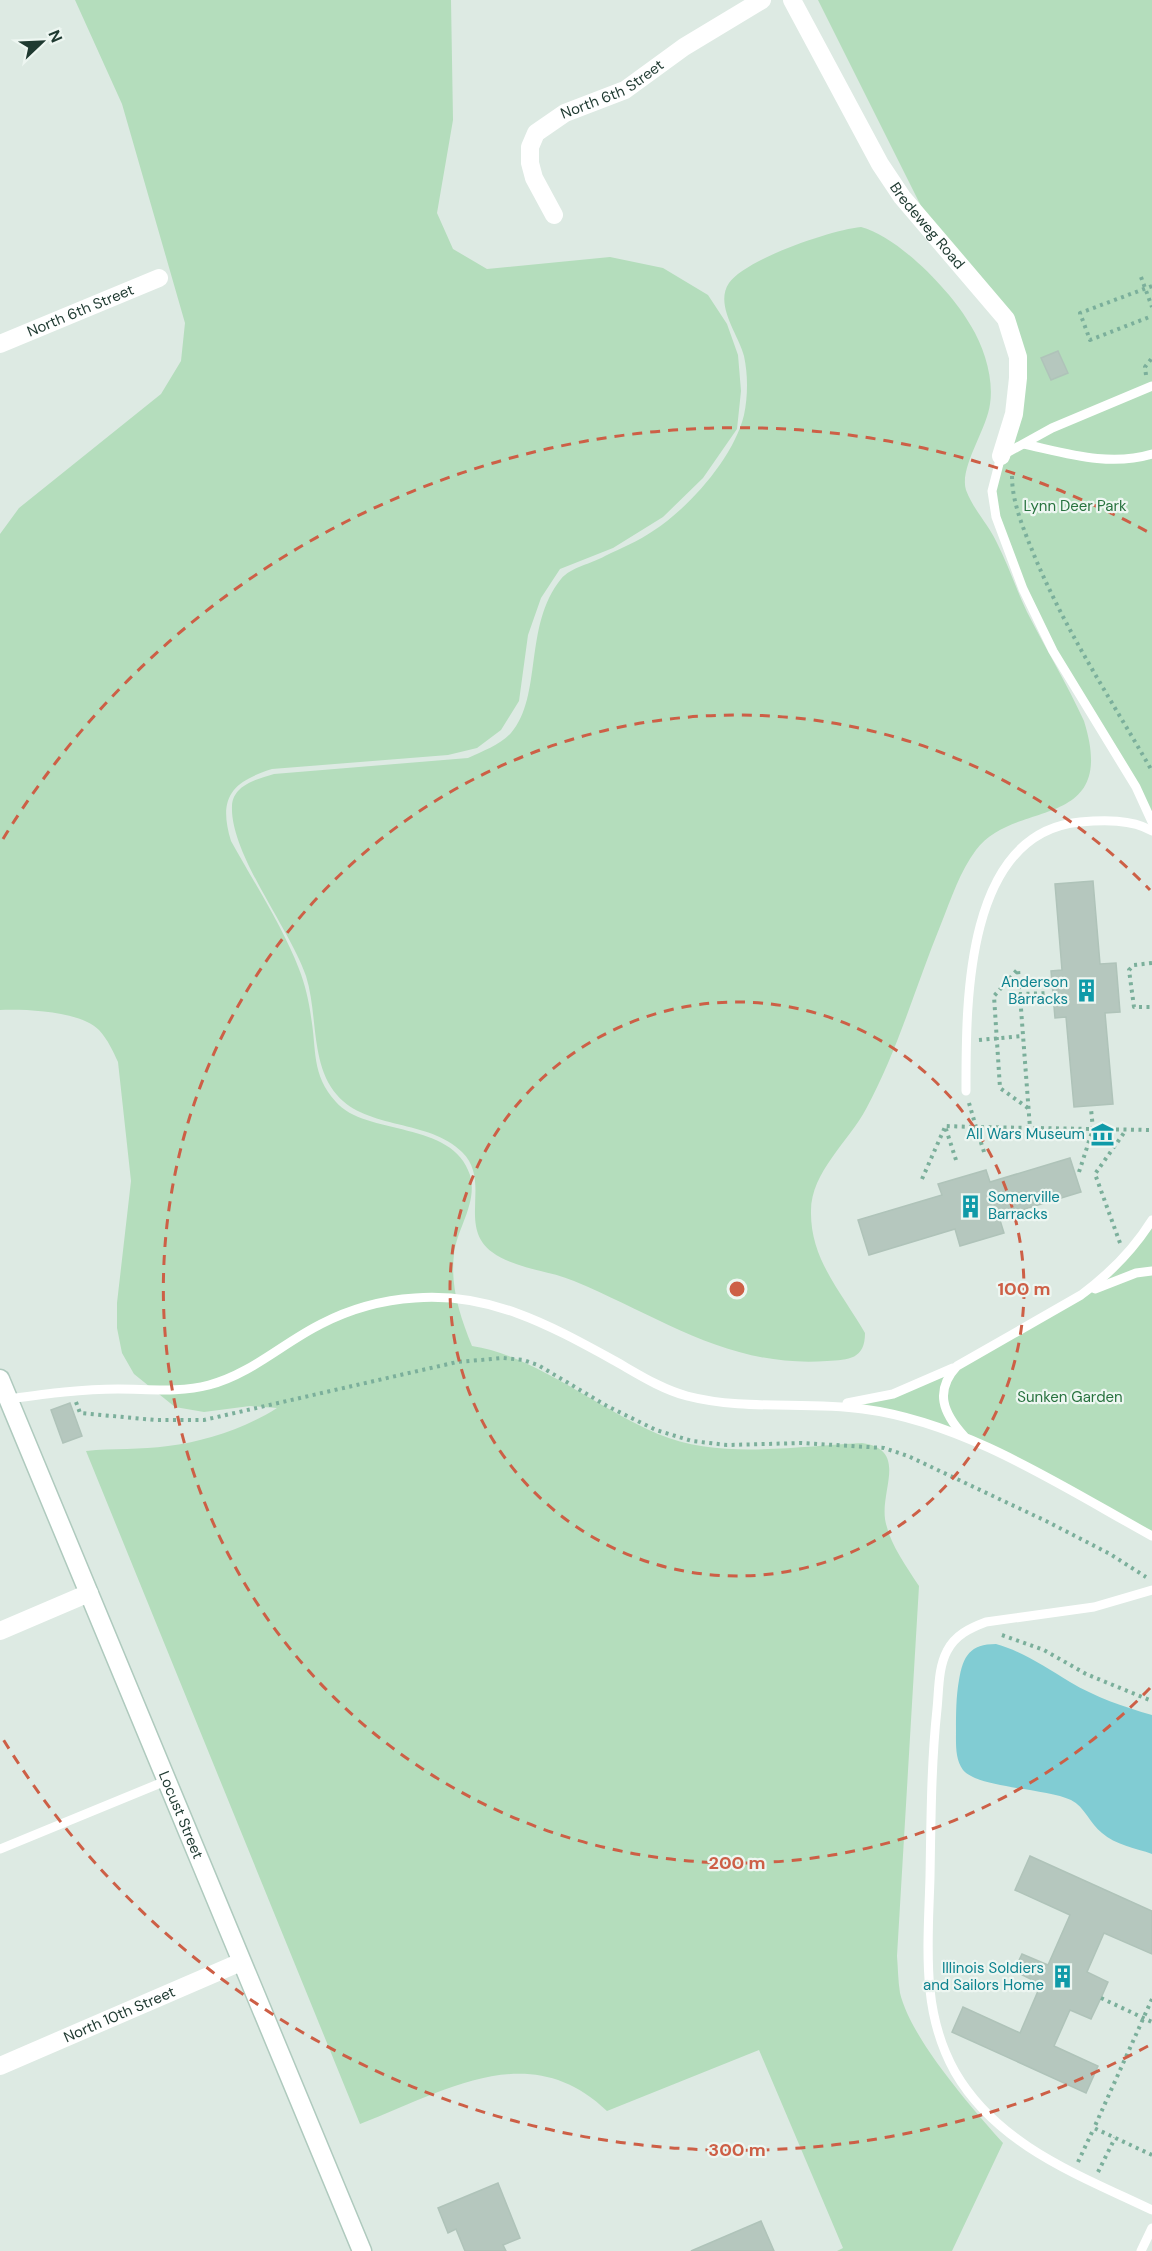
<svg xmlns="http://www.w3.org/2000/svg" width="1152" height="2251" viewBox="0 0 1152 2251" font-family="'DM Sans',sans-serif">
<style>
.green{fill:#b4ddbc}
.water{fill:#81ccd3}
.building{fill:#b5c7be;stroke:#afc3b9;stroke-width:1.5}
.lines{fill:none;stroke-linecap:round;stroke-linejoin:round}
.secondary-casing{stroke:#afcabe;stroke-width:21}
.path{stroke:#7baf9b;stroke-width:4;stroke-dasharray:3 4.5;stroke-linecap:butt}
.lane{stroke:#fff;stroke-width:9}
.street{stroke:#fff;stroke-width:18}
.secondary{stroke:#fff;stroke-width:18}
.ring{fill:none;stroke:#cd5f46;stroke-width:3;stroke-dasharray:10 8}
.labels{text-anchor:middle;dominant-baseline:central;stroke-width:4.5;stroke-linejoin:round;paint-order:stroke}
.street-label{font-size:15px;fill:#1e3930;stroke:#edf6f1}
.park-label{font-size:15px;fill:#27723e;stroke:#edf6f1}
.culture-label{font-size:15px;fill:#0d838f;stroke:#edf6f1;text-anchor:end}
.centre{fill:#cd5f46;stroke:#edf6f1;stroke-width:3}
.ring-label{font-size:18px;text-anchor:middle;font-weight:bold;fill:#cd5f46;stroke:#edf6f1;stroke-width:4.5;stroke-linejoin:round;paint-order:stroke}
</style>
<rect width="100%" height="100%" fill="#ddeae3"/>
<!-- green -->
<g class="green">
<path d="M75,0H451L453,120L437,213L453,249L487,269L610,257L663,268L708,295L727,324L738,355L741,391L737,429L703,478L663,517L613,548L560,569L541,598L528,635L519,701L501,730L477,748L448,755L272,769C231,782 218,798 231,841C252,879 284,929 299,969C305,984 309,1002 311,1017C317,1051 311,1074 336,1102C365,1136 453,1120 470,1175C478,1203 457,1228 454,1254C450,1287 460,1316 472,1346C533,1355 599,1409 658,1434C720,1460 796,1446 862,1443C908,1450 881,1488 885,1519C889,1543 906,1566 919,1586L897,1956C898,1968 898,1981 900,1993C911,2039 971,2107 1003,2143L952,2251H837L843,2248L759,2050L607,2111C529,2036 444,2092 360,2124L86,1451C113,1448 141,1450 168,1446C204,1442 246,1428 277,1408L250,1406L204,1412L175,1407L134,1374L122,1353L117,1328V1303L131,1181L118,1062C113,1051 108,1040 99,1030C80,1011 26,1009 0,1010V534L19,508L161,394L181,361L185,323L122,104Z"/>
<polygon points="818,0 1152,0 1152,822 1023,589 992,491 1001,456 1014,337 936,236"/>
<path d="M861,227C899,237 952,292 971,326C984,347 994,379 990,404C987,429 959,468 966,490C973,509 988,524 996,541C1008,564 1016,589 1027,612C1046,649 1067,684 1084,721C1119,833 1014,798 976,850C960,871 951,899 941,924C916,985 898,1050 866,1109C849,1141 811,1172 811,1211C810,1260 843,1294 865,1333C865,1359 849,1360 827,1361C728,1368 661,1317 574,1281C548,1270 515,1269 492,1252C457,1226 492,1181 462,1152C429,1119 367,1130 337,1095C310,1064 318,1014 306,976C290,929 230,854 232,806C233,785 257,779 274,774L468,758C483,751 500,745 511,733C543,696 523,626 561,579C571,567 591,564 605,556C621,548 639,541 653,531C689,508 734,457 744,415C748,395 748,375 744,356C739,335 714,305 729,283C746,259 831,230 861,227Z"/>
<polygon points="1152,1220 1152,1536 965,1437 865,1409 859,1402 916,1386 1098,1282"/>
</g>
<!-- water -->
<path class="water" d="M996,1644C1024,1652 1045,1667 1070,1682C1095,1697 1124,1707 1152,1715V1854C1136,1848 1115,1845 1102,1833C1090,1824 1085,1807 1071,1800C1044,1788 978,1788 963,1770C955,1759 956,1744 956,1730C956,1714 956,1697 959,1680C963,1656 970,1644 996,1644Z"/>
<!-- building -->
<g class="building">
<polygon points="1058,351 1068,373 1051,380 1041,358"/>
<polygon points="1093,881 1100,964 1116,963 1120,1012 1105,1013 1113,1104 1074,1107 1066,1017 1055,1018 1051,971 1062,970 1055,884"/>
<polygon points="1070,1158 1081,1192 999,1217 1004,1233 960,1246 955,1229 869,1255 858,1220 942,1195 938,1184 986,1170 990,1182"/>
<polygon points="70,1403 82,1436 63,1443 51,1410"/>
<polygon points="1030,1856 1152,1911 1152,1954 1104,1933 1087,1972 1108,1982 1101,1998 1091,2019 1070,2010 1054,2046 1098,2066 1086,2093 952,2032 963,2007 1020,2033 1041,1984 1014,1971 1022,1954 1048,1965 1070,1915 1015,1890"/>
<polygon points="498,2183 520,2238 503,2245 506,2251 465,2251 456,2229 448,2233 438,2208"/>
<polygon points="761,2221 774,2251 691,2251"/>
</g>
<g class="lines">
<defs>
<g id="secondary">
<path id="s5" d="M0,1379L362,2251"/>
</g>
</defs>
<!-- secondary casing -->
<use href="#secondary" class="secondary-casing"/>
<!-- path -->
<g class="path">
<polyline points="1141,277 1152,307"/>
<polyline points="1152,286 1080,313 1090,340 1152,316"/>
<polyline points="1146,375 1145,367 1152,358"/>
<path d="M1012,476C1012,503 1024,530 1034,555C1066,632 1111,699 1152,771"/>
<polyline points="1152,963 1134,965 1129,970 1134,1007 1152,1007"/>
<polyline points="1019,994 1049,993"/>
<polyline points="979,1040 1023,1036"/>
<polyline points="969,1103 976,1127 1152,1130"/>
<polyline points="1028,1108 1000,1088 994,996 1018,969 1030,1128"/>
<polyline points="956,1160 945,1126 976,1127 985,1155"/>
<polyline points="1079,1172 1093,1129 1091,1109"/>
<polyline points="922,1179 945,1127"/>
<polyline points="1120,1243 1095,1174 1126,1130"/>
<polyline points="76,1402 80,1413 155,1420 204,1420 457,1362 503,1358 523,1360 538,1365 607,1406 656,1430 692,1441 727,1445 802,1443 884,1448 908,1456 1046,1521 1110,1554 1146,1577"/>
<polyline points="1002,1635 1044,1650 1086,1674 1152,1701"/>
<polyline points="1101,1998 1152,2022"/>
<polyline points="1152,1999 1094,2128 1152,2155"/>
<polyline points="1078,2162 1094,2128"/>
<polyline points="1098,2172 1115,2138"/>
</g>
<!-- lane -->
<g class="lane">
<polyline points="1152,386 1052,428 1001,456 992,491 996,517 1023,589 1053,651 1136,787 1152,822"/>
<path d="M1024,444C1066,453 1109,467 1152,454"/>
<path d="M966,1091C966,1005 964,833 1080,822C1103,820 1132,819 1152,831"/>
<polyline points="1095,1289 1136,1273 1152,1271"/>
<path d="M8,1399C45,1394 81,1389 118,1389C148,1389 180,1393 209,1385C251,1374 283,1343 321,1324C350,1309 383,1300 415,1298C491,1292 551,1326 615,1361C638,1374 661,1389 687,1396C745,1411 804,1401 863,1409C965,1422 1063,1487 1152,1536"/>
<polyline points="847,1403 893,1394 953,1368"/>
<path d="M964,1436C943,1413 934,1391 957,1366L1081,1295C1108,1275 1134,1249 1152,1220"/>
<path d="M1152,1590L1094,1607L986,1622C970,1628 955,1635 947,1651C938,1668 939,1690 937,1709C931,1765 931,1821 930,1877C929,1914 926,1953 930,1990C933,2019 941,2047 955,2072C998,2146 1079,2175 1152,2210"/>
<polyline points="0,1849 168,1780"/>
<polyline points="1141,2251 1152,2228"/>
</g>
<!-- street -->
<g class="street">
<path id="s1" d="M792,0L880,164L902,197L1006,319L1018,357V378L1014,414L1001,456"/>
<path id="s2" d="M554,215L534,178L530,163V147L536,133L565,113L625,90L684,47L762,0"/>
<path id="s3" d="M0,344L159,278"/>
<polyline points="0,1631 89,1593"/>
<path id="s4" d="M0,2066L241,1962"/>
</g>
<!-- secondary -->
<use href="#secondary" class="secondary"/>
</g>
<!-- distance rings -->
<g class="ring">
<circle cx="737" cy="1289" r="287"/>
<path d="M1150 1688A574 574 0 1 1 1150 890"/>
<path d="M1148 2046A861 861 0 0 1 3 1739M3 839A861 861 0 0 1 1148 532"/>
</g>
<!-- icons -->
<defs>
<symbol id="building-bare" viewBox="-9 -9 18 18"><path d="M-4-6H4V6H1V3H-1V6H-4ZM-2.5-4.3h1.7v1.8h-1.7ZM.8-4.3h1.7v1.8H.8ZM-2.5-1h1.7V.8h-1.7ZM.8-1h1.7V.8H.8Z" fill="#0f9aa8" stroke="#edf6f1" stroke-width="2.5" paint-order="stroke"/></symbol>
<symbol id="museum-bare" viewBox="-9 -9 18 18"><path d="M0-6L6-3V-2H-6V-3ZM-5-1h2V3h-2ZM-1-1h2V3h-2ZM3-1h2V3H3ZM-6 4H6V6H-6Z" fill="#0f9aa8" stroke="#edf6f1" stroke-width="2.5" paint-order="stroke"/></symbol>
</defs>
<g fill-rule="evenodd">
<use href="#building-bare" x="1070" y="974" width="33" height="33"/>
<use href="#museum-bare" x="1086" y="1118" width="33" height="33"/>
<use href="#building-bare" x="954" y="1190" width="33" height="33"/>
<use href="#building-bare" x="1046" y="1960" width="33" height="33"/>
</g>
<g class="labels">
<!-- street labels -->
<g class="street-label">
<text stroke="none"><textPath href="#s2" startOffset="177">North 6th Street</textPath></text>
<text stroke="none"><textPath href="#s1" startOffset="264">Bredeweg Road</textPath></text>
<text stroke="none"><textPath href="#s3" startOffset="87">North 6th Street</textPath></text>
<text stroke="none"><textPath href="#s5" startOffset="472">Locust Street</textPath></text>
<text stroke="none"><textPath href="#s4" startOffset="130">North 10th Street</textPath></text>
</g>
<!-- park labels -->
<g class="park-label">
<text x="1075" y="506">Lynn Deer Park</text>
<text x="1070" y="1397">Sunken Garden</text>
</g>
<!-- culture labels -->
<g class="culture-label">
<text x="1068" y="982">Anderson<tspan x="1068" dy="17">Barracks</tspan></text>
<text x="1085" y="1134">All Wars Museum</text>
<text x="988" y="1197" text-anchor="start">Somerville<tspan x="988" dy="17">Barracks</tspan></text>
<text x="1044" y="1968">Illinois Soldiers<tspan x="1044" dy="17">and Sailors Home</tspan></text>
</g>
</g>
<circle cx="737" cy="1289" r="9" class="centre"/>
<g class="ring-label">
<text x="1024" y="1295">100 m</text>
<text x="737" y="1869">200 m</text>
<text x="737" y="2156">300 m</text>
</g>
<!-- north arrow -->
<g transform="translate(42 42) rotate(67)" stroke="#edf6f1" stroke-width="4.5" paint-order="stroke">
<path d="M0-4.5L10 22L0 15L-10 22Z" fill="#1e3930"/>
<text y="-9" font-size="16" font-weight="bold" text-anchor="middle" fill="#1e3930">N</text>
</g>
</svg>
